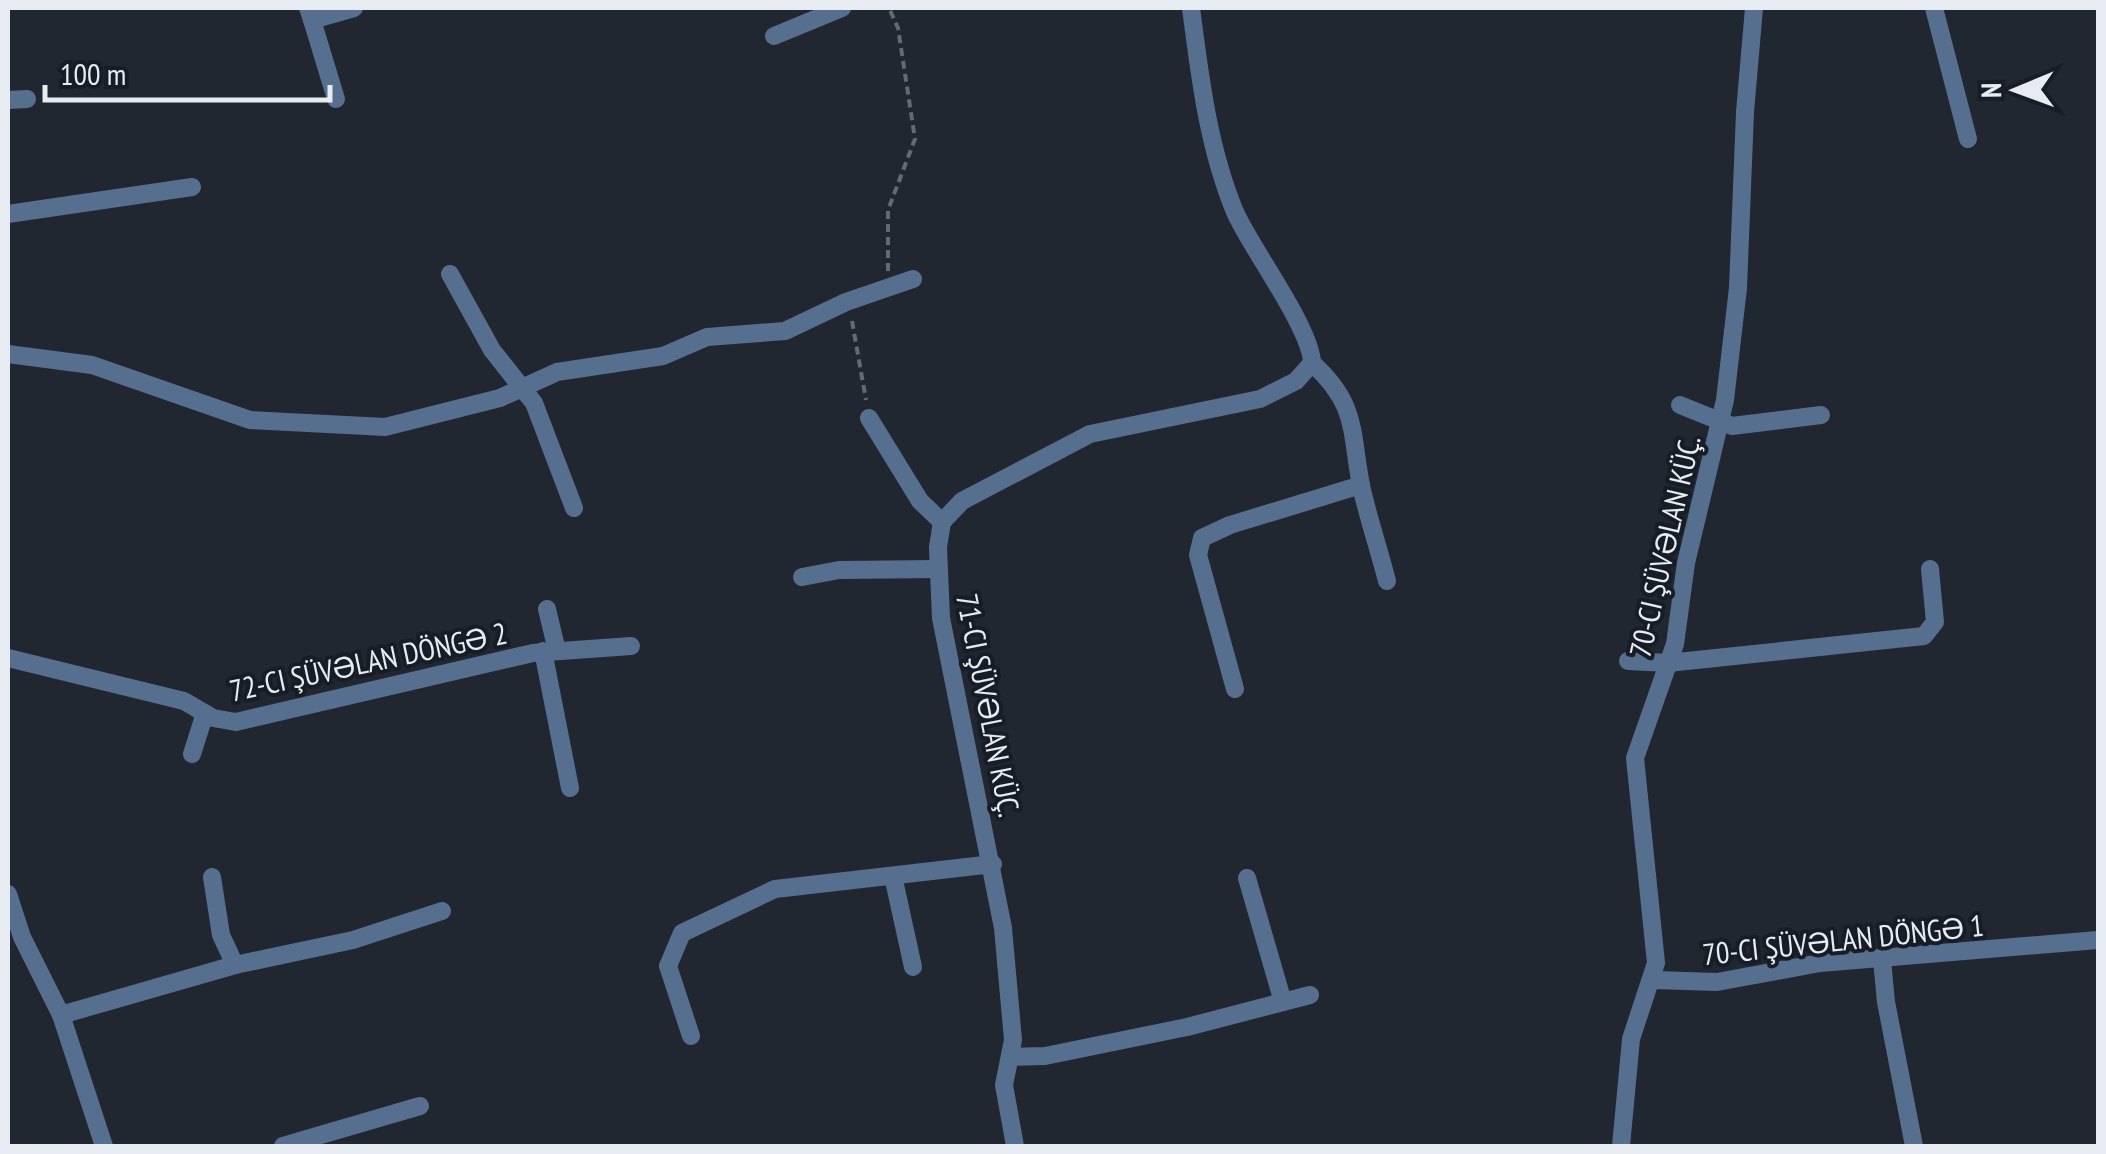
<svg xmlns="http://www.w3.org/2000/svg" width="2106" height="1154" viewBox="0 0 2106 1154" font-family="'PT Sans Narrow',sans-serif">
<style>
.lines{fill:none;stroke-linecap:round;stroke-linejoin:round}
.path{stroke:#636a72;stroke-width:4;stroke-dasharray:8 5;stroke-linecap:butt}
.street{stroke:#576f8f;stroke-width:18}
.labels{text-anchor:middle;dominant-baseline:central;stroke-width:8;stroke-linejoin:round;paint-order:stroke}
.street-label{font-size:30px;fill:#e7ecf2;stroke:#161d26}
</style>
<rect width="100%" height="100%" fill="#202730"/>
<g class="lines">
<!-- path -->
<g class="path">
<polyline points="888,271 888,210 915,139 898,28 889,8"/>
<polyline points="852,321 866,400"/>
</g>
<!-- street -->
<g class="street">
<polyline points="308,8 312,20 354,8"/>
<polyline points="1934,8 1968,139"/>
<polyline points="312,20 336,99"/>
<polyline points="774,36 842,8"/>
<polyline points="8,100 27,99"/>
<polyline points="8,214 192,187"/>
<polyline points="450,274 492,350 534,403 574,508"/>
<polyline points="8,354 92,365 250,420 385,427 500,398 557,372 663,356 707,337 785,331 846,302 913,279"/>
<path d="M1312,363C1360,406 1350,435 1362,490C1369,520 1379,550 1387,581"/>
<polyline points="1680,405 1732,426 1821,415"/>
<polyline points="869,418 920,501 942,522"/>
<polyline points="802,577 839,570 938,569"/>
<polyline points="547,609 557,651"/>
<polyline points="543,651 570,788"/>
<polyline points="8,658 184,701 213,718 236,722 533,653 631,646"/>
<polyline points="1628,661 1668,663 1924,636 1935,622 1930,569"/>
<polyline points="1235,689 1198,555 1202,538 1230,525 1361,485"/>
<polyline points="192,754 205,713"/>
<polyline points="893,876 913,967"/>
<polyline points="212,877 221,935 235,965"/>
<polyline points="1247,878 1283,1002"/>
<polyline points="8,894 22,937 61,1015 104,1146"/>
<polyline points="1882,960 1886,1002 1914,1146"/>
<polyline points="1654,980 1717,982 1820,963 2098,940"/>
<polyline points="61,1015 235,965 353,940 442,911"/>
<polyline points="691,1036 668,966 682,933 775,889 993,864"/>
<polyline points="1011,1057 1045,1056 1187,1027 1310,995"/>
<polyline points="283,1146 420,1106"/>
<path d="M1015,1146L1004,1085L1013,1040L1003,928L941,618L938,547L942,522L962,501L1090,434L1260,399L1296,381L1312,363C1311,328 1252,250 1235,212C1208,147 1200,77 1191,8"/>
<polyline points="1621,1146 1631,1039 1656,963 1635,758 1675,644 1686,563 1725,400 1738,288 1745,112 1754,8"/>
</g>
</g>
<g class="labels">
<!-- street labels -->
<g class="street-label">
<text transform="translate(1664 546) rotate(-77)">70-CI ŞÜVƏLAN KÜÇ.</text>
<text transform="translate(368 661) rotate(-12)">72-CI ŞÜVƏLAN DÖNGƏ 2</text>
<text transform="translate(989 705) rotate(79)">71-CI ŞÜVƏLAN KÜÇ.</text>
<text transform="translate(1843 939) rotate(-6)">70-CI ŞÜVƏLAN DÖNGƏ 1</text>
</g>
</g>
<!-- border -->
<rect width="2106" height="1154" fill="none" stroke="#e7ecf2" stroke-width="20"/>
<!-- north arrow -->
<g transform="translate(2016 90) rotate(269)" stroke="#161d26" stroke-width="8" paint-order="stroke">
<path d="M0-8L18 38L0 25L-18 38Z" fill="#e7ecf2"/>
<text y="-15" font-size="28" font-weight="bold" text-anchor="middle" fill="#e7ecf2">N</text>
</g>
<!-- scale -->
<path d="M45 85v15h285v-15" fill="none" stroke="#e7ecf2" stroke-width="5"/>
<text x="60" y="85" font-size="30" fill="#e7ecf2" stroke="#161d26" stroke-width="8" paint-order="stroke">100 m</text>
</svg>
